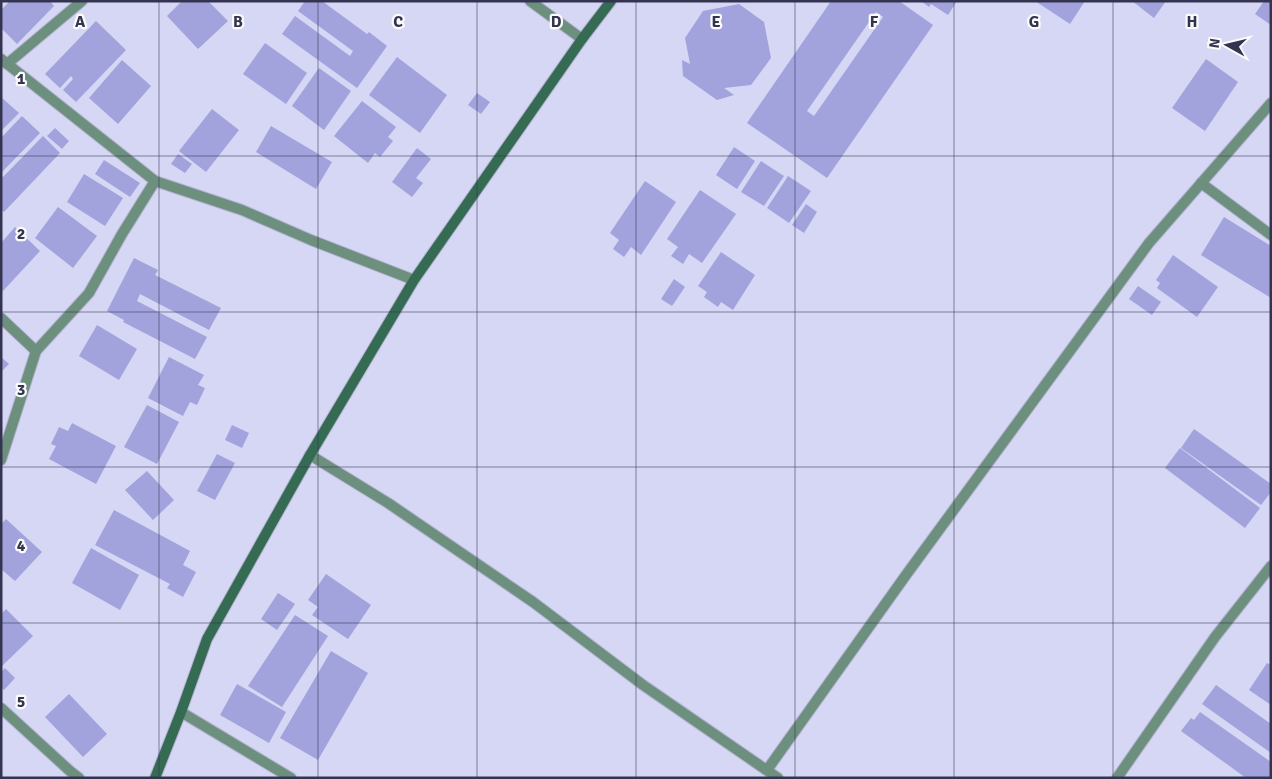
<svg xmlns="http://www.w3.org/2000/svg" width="1272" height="779" viewBox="0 0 1272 779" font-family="Signika,sans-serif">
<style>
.building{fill:#a2a3dd;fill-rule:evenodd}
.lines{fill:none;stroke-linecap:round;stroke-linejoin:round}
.street-casing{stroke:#b2b3d0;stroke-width:12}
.secondary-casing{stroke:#b2b3d0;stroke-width:12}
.street{stroke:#6d8f7e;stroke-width:10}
.secondary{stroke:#356a53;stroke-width:10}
.grid{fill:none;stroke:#343451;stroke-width:1;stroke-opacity:0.55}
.grid-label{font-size:16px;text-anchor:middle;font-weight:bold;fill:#343451;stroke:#fafbfa;stroke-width:4.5;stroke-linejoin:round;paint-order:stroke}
</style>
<rect width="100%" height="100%" fill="#d5d7f4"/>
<!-- building -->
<g class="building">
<polygon points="10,1 50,1 54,6 17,44 1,28 1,10"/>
<polygon points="182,1 208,1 228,21 198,49 167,16"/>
<polygon points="305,1 322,1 367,34 369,32 387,46 357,88 282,34 295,16 350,56 353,51 298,11"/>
<path d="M831,1H899L933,25L827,178L747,123ZM876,12L883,17L814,116L807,111Z"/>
<polygon points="921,1 957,1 948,15 931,4 929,7"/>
<polygon points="1035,1 1085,1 1070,24"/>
<polygon points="1132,1 1166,1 1154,18"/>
<polygon points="1264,1 1271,1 1271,25 1255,14"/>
<polygon points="739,4 764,22 771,58 751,85 724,88 734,95 717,100 683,76 682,60 690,64 685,38 703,11"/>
<polygon points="96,21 126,50 76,102 63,90 73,79 71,76 60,88 45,74"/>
<polygon points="265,43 307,73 286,104 243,74"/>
<polygon points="397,57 447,95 420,133 369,95"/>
<polygon points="1206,59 1238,82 1205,131 1172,108"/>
<polygon points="122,60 151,86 118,124 89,98"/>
<polygon points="319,68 351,91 324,130 292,106"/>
<polygon points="477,93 490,102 481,114 468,105"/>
<polygon points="1,97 19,113 1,131"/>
<polygon points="362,101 396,127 388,137 393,141 380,157 375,153 368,163 334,136"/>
<polygon points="212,109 239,130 206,172 179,151"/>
<polygon points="22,116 40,133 1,173 1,138"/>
<polygon points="271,126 332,162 316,189 256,152"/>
<polygon points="55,128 69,141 62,149 47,136"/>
<polygon points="43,136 60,153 4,212 1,209 1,175 3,177"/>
<polygon points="734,147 755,161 737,189 716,175"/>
<polygon points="417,148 431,159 416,178 423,183 412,197 392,182"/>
<polygon points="178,154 192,164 185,173 171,164"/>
<polygon points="104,160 140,183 130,197 95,174"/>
<polygon points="761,161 784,176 764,206 741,192"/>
<polygon points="84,174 123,198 105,226 67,202"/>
<polygon points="788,176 811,191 789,223 767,208"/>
<polygon points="645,181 676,202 641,255 631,247 624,257 613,249 619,240 610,233"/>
<polygon points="700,190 736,214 702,263 689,254 683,264 671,256 678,247 667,239"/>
<polygon points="806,204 817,212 804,233 792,225"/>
<polygon points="58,207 97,236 73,268 35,238"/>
<polygon points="1224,217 1271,246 1271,298 1201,255"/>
<polygon points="15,227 40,251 3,291 1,289 1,243"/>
<polygon points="721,252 755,275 733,310 721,302 718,307 704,297 707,292 698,286"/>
<polygon points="1173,255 1218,287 1197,317 1157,288 1160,283 1156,280"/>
<polygon points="134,258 158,270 155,275 221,308 209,330 140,294 137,301 207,337 195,359 123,322 124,320 107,311"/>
<polygon points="674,279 685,287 672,306 661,299"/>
<polygon points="1138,286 1161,302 1152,315 1129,299"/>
<polygon points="97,325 137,349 119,380 79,356"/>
<polygon points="1,357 9,364 1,372"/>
<polygon points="169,357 204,375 198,385 205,388 197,405 190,402 183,416 148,398"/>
<polygon points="147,405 179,422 157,464 124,447"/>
<polygon points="72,423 116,446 96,484 49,459 56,446 51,444 59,427 68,431"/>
<polygon points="232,425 249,433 242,448 225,440"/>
<polygon points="1194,429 1271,484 1271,492 1261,505 1181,448"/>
<polygon points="1180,448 1260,508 1245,528 1165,468"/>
<polygon points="217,454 235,463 215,500 197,491"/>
<polygon points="147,471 174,500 153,520 125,490"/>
<polygon points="114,510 190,551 183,565 196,572 183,597 167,588 170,584 95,545"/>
<polygon points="6,519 42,552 15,581 1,569 1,524"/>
<polygon points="91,548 139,575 120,610 72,583"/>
<polygon points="326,574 371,605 348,639 312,615 318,607 308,600"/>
<polygon points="278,593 295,604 277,630 261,619"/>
<polygon points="6,609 33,636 1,667 1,614"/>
<polygon points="295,615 328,636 282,707 248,686"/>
<polygon points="331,651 368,673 318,760 280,738"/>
<polygon points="1267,663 1271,665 1271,705 1249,690"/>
<polygon points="5,668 15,678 4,690 1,688 1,672"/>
<polygon points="237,684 286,712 269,743 220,715"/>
<polygon points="1216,685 1271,724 1271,753 1202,704"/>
<polygon points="69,694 107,734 83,757 45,717"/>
<polygon points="1200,712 1271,762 1271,778 1246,778 1181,731 1191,718 1194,720"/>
</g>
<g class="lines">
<defs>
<g id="street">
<polyline points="530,1 582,39"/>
<polyline points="1,59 155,181 242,210 311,240 414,280"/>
<polyline points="7,64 82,1"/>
<polyline points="1201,183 1271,235"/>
<polyline points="1,318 36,351"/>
<polyline points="310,455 388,503 533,602 643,685 778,778"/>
<polyline points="1,460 36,351 89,293 122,234 155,181"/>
<polyline points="1,708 70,771 79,778"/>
<polyline points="181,712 291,778"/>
<polyline points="767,770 906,575 1149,243 1271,103"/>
<polyline points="1117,778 1215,637 1271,566"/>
</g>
<polyline id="secondary" points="155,778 181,712 207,639 310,455 414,280 582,39 611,1"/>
</defs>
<!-- street casing -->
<use href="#street" class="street-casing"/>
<!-- secondary casing -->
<use href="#secondary" class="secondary-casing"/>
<!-- street -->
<use href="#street" class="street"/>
<!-- secondary -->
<use href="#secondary" class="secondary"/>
</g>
<!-- grid -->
<path class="grid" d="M159,1V778M318,1V778M477,1V778M636,1V778M795,1V778M954,1V778M1113,1V778M1,156H1271M1,312H1271M1,467H1271M1,623H1271"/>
<g class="grid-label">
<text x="80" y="27">A</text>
<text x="238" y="27">B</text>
<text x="398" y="27">C</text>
<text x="556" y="27">D</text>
<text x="716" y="27">E</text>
<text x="874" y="27">F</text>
<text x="1034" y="27">G</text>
<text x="1192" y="27">H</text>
<text x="21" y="84">1</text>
<text x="21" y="239">2</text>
<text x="21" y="395">3</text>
<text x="21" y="551">4</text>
<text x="21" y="707">5</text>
</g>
<!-- border -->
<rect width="1272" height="779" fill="none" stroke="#343451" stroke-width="5"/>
<!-- north arrow -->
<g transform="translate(1227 45) rotate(278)" stroke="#fafbfa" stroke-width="4" paint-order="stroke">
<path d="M0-4L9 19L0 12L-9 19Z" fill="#343451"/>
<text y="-8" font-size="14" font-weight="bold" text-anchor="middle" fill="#343451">N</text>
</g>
</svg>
